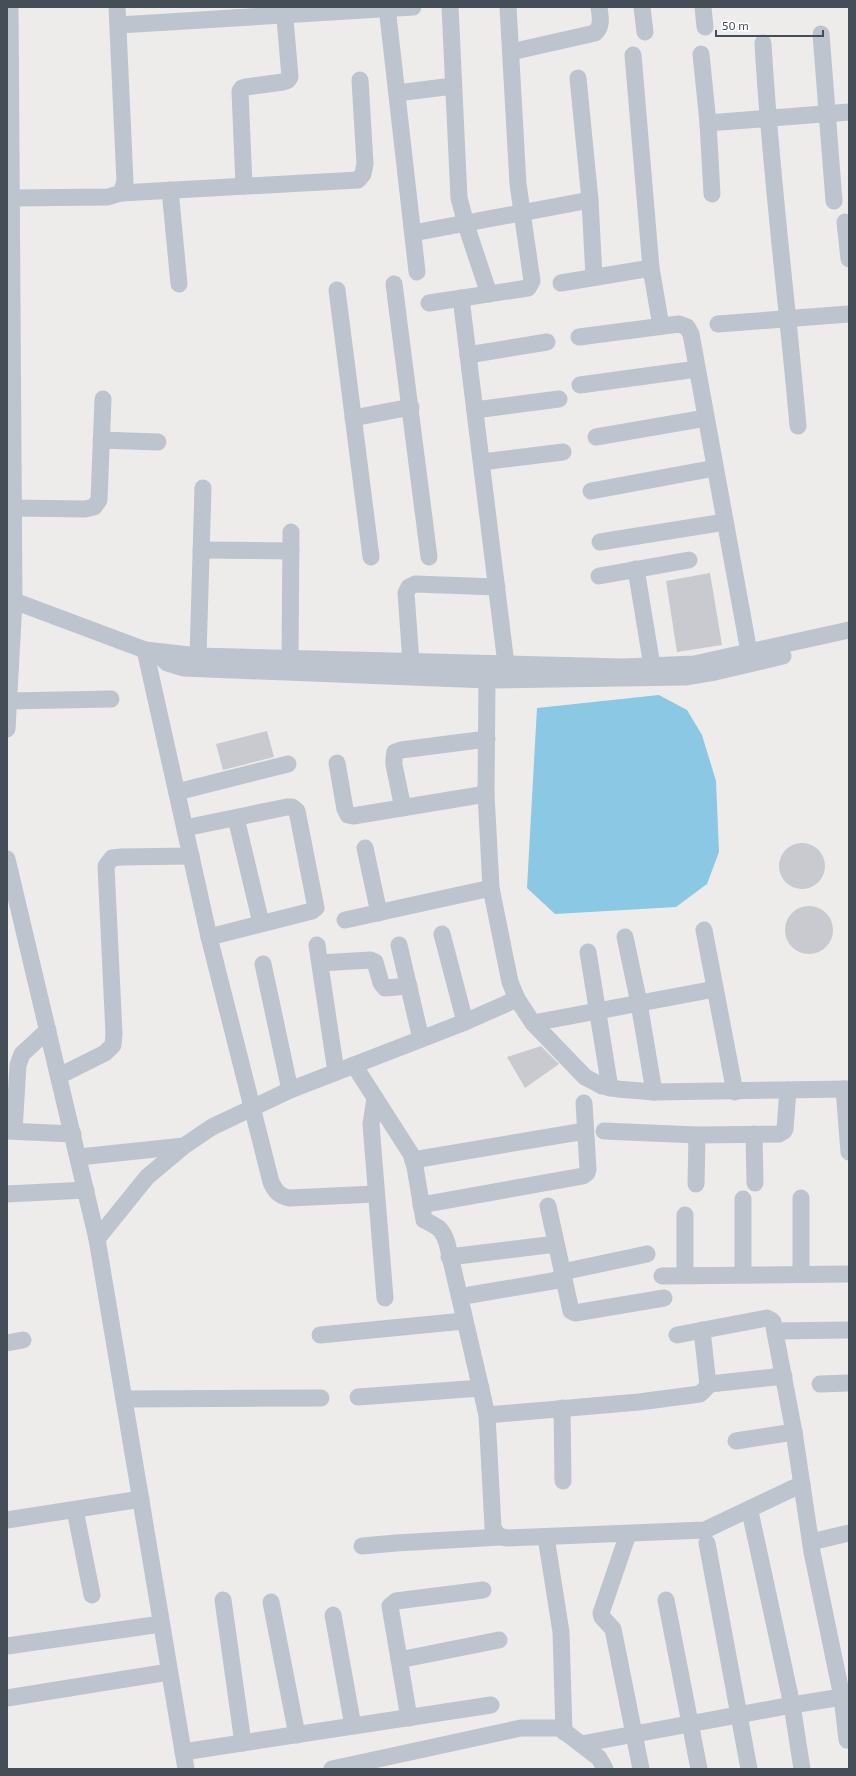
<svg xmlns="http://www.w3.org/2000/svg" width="856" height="1776" viewBox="0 0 856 1776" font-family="'Exo 2',sans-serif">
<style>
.water{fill:#8bc8e4}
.building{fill:#c8cad0}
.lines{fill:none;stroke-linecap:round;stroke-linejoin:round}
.minor{stroke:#bdc4cd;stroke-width:17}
</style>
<rect width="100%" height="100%" fill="#eeebeb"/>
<!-- water -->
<polygon class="water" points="659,695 687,710 702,735 716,781 719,852 707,884 676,907 555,914 527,888 537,708"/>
<!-- building -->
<g class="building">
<polygon points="710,573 722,645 677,652 666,581"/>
<polygon points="267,731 274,757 223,770 216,744"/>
<circle cx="802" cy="866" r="23"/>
<circle cx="809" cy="930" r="24"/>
<polygon points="541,1046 559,1064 525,1088 507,1057"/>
</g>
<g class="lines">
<!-- minor -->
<g class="minor">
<polyline points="387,7 417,272"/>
<polyline points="450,7 459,198 467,228 489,294"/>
<polyline points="642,7 645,32"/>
<polyline points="703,7 705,27"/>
<polyline points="119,25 413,7"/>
<polyline points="821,34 834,201"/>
<path d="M763,43C770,171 787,298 798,426"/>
<path d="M511,52L595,33C603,26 600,16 599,7"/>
<polyline points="701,54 708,123 712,194"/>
<polyline points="633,55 651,268 661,326"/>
<polyline points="578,78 590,200 594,277"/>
<polyline points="397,93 453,86"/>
<polyline points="708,123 849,112"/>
<polyline points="244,186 240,91 242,88 246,87 283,82 288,80 290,77 284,7"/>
<polyline points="170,190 179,284"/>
<polyline points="121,193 358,180 363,174 365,164 360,80"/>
<polyline points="11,198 108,197 121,193 125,182 117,7"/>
<polyline points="845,222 849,259"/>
<polyline points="413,233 590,200"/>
<polyline points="561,283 651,268"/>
<polyline points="394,284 429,557"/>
<polyline points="337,290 371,557"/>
<polyline points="461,298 506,664"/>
<polyline points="429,303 528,288 532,281 518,184 508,7"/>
<polyline points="718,324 849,314"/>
<polyline points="579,337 679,324 687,327 691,334 749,652"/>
<polyline points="468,355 547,342"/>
<polyline points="580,385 697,369"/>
<polyline points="475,410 559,399"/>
<polyline points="353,418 411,407"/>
<polyline points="596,437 706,418"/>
<polyline points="101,440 158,442"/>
<polyline points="482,462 563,452"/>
<polyline points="591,491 715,468"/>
<polyline points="13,508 85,509 94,507 99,500 103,399"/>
<polyline points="600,542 725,522"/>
<polyline points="201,550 291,551"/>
<polyline points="636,569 652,666"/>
<polyline points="599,576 689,560"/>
<polyline points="7,597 14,601 145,650 198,656 622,667 694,664 849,630"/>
<path d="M145,650L209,937L271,1182C275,1191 279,1196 289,1198L376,1194"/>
<polyline points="157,653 167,663 183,668 487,680 685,677 715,672 783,656"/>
<polyline points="198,656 203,488"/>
<polyline points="290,659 291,532"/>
<polyline points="411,662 406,593 409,587 415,584 497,587"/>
<polyline points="487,680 486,794 491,888 510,982 517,999 533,1023 585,1077 602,1086 617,1089 654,1092 849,1089"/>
<polyline points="9,701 111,699"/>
<polyline points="7,729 14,601 10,7"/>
<polyline points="337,763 345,809 348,815 353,816 486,794"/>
<polyline points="177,792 288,764"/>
<polyline points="403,808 394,765 394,758 395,752 401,750 487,739"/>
<polyline points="236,818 261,923"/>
<polyline points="185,828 287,807 292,807 297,811 316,908 312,911 209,937"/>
<polyline points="365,848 379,913"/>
<polyline points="7,859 97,1239 186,1769"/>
<polyline points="345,920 491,888"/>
<polyline points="704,930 735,1092"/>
<polyline points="442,934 465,1022"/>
<polyline points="625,937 639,1003 654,1092"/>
<polyline points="317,945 336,1072"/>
<polyline points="399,945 421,1039"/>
<polyline points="588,952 610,1088"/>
<polyline points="320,963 370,960 375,962 381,983 385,988 409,986"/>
<polyline points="263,964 290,1090"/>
<polyline points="533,1023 715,989"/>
<path d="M354,1065L411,1154L415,1167L424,1220C438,1227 442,1228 447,1243L487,1415L493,1527C496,1534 499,1537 507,1538L705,1530L802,1484"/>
<polyline points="59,1076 105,1053 113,1045 114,1034 106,866 112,858 121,857 191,856"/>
<polyline points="844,1089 849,1152"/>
<polyline points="375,1098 371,1124 372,1137 385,1298"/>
<polyline points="7,1131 73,1134"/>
<polyline points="14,1131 18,1065 22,1054 48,1030"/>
<polyline points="604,1131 697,1135 779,1134 784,1131 785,1129 788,1090"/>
<polyline points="754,1134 755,1183"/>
<polyline points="79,1157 184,1146"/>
<polyline points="413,1160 585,1131"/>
<polyline points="696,1184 697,1135"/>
<polyline points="7,1194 86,1190"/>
<polyline points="421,1205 583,1176 587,1173 588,1169 584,1103"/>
<polyline points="548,1206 571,1311 575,1313 664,1298"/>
<polyline points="685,1215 685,1275"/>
<polyline points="97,1239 147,1177 184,1146 212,1127 290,1090 465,1022 517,999"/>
<polyline points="449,1257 556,1244"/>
<polyline points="562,1272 647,1254"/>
<polyline points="801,1274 801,1198"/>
<polyline points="743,1275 743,1199"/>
<polyline points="662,1276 849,1274"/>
<polyline points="470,1295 564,1279"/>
<polyline points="702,1330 708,1385"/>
<polyline points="775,1331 849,1330"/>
<polyline points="320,1335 464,1321"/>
<polyline points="677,1335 767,1318 771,1320 773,1322 794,1432 812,1552 842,1697 847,1740"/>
<polyline points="7,1343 23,1340"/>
<polyline points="820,1384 849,1383"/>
<polyline points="358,1397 481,1388"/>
<polyline points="124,1399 321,1398"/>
<polyline points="562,1408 563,1481"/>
<polyline points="487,1415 639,1402 700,1394 710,1384 784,1376"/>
<polyline points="736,1441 794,1432"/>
<polyline points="75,1510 92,1595"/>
<polyline points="751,1516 792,1705 802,1769"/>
<polyline points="7,1520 141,1499"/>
<polyline points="628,1534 601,1613 602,1617 613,1629 641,1769"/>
<polyline points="546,1537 561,1632 564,1732"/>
<polyline points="811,1542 849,1533"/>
<polyline points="707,1543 749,1769"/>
<polyline points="362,1546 396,1543 501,1537"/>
<polyline points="223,1600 243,1743"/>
<polyline points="666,1600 699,1769"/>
<polyline points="271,1602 297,1735"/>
<polyline points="333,1615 353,1726"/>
<polyline points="7,1646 161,1624"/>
<polyline points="399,1660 499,1640"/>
<polyline points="7,1698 169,1672"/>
<polyline points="409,1718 390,1606 396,1601 483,1590"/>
<polyline points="581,1744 792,1705 842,1697"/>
<polyline points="183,1752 491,1705"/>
<polyline points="332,1769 521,1728 560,1728 599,1758 605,1769"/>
</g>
</g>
<!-- border -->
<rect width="856" height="1776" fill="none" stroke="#454d57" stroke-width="16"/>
<!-- scale -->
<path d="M716 30v6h107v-6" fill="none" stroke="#454d57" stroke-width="2"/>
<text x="722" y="30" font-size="12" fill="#454d57" stroke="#ffffff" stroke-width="3" paint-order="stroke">50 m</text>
</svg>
